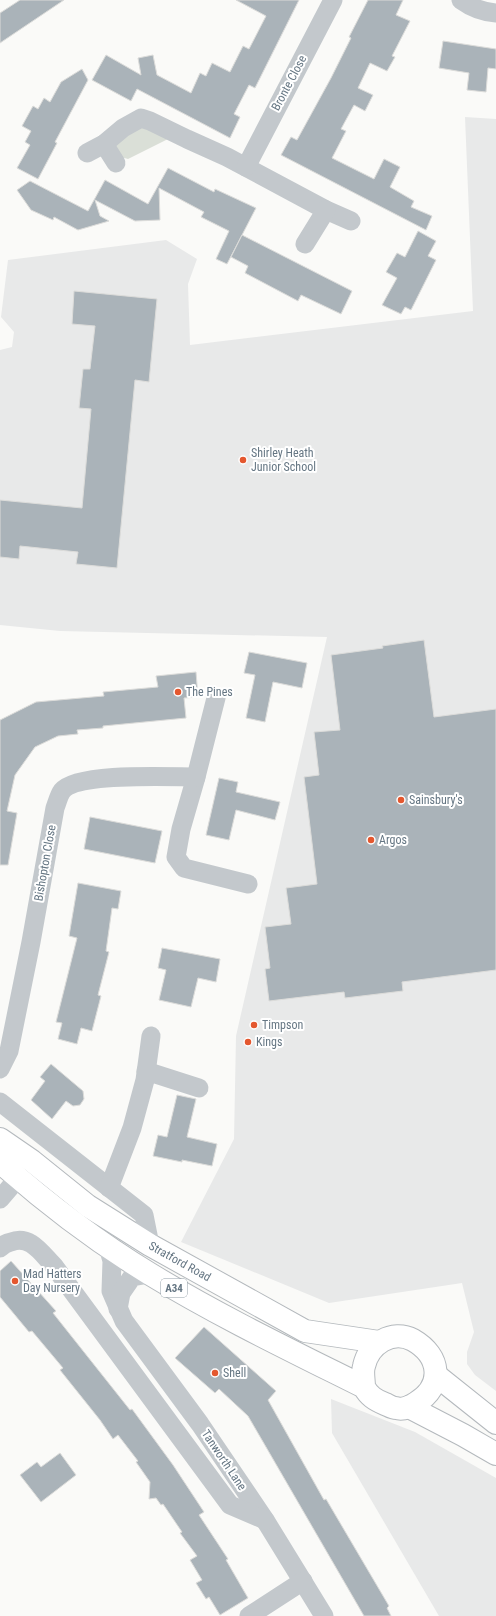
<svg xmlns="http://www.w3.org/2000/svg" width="496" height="1616" viewBox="0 0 496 1616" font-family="'Roboto Condensed',sans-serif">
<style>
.built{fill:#e8e9e9}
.green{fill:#dadfd7}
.building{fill:#aab3b9;stroke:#dcdcda}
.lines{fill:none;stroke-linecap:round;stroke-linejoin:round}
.highway-casing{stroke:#b4b9bd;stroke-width:24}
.minor{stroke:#c3c8cc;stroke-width:19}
.highway{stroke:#fff;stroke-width:22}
.poi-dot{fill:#e4572e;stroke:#fff;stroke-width:1.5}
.labels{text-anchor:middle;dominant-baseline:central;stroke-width:4;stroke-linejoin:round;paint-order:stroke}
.shield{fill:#fff;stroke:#939fa8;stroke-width:1}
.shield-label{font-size:11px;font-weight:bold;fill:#657683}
.street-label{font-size:12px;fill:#657683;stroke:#fff}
.poi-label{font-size:12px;fill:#657683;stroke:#fff;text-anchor:start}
</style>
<rect width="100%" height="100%" fill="#fafaf8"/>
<!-- built -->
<g class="built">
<polygon points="465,117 496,119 496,1391 475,1375 467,1364 467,1352 474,1332 462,1283 329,1303 181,1242 234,1139 236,1036 327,637 60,631 0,625 0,350 12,347 14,332 1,317 8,260 166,240 197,259 188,284 190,345 473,311"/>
<polygon points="331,1399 415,1432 496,1478 496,1616 439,1616 332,1433"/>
</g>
<!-- green -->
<polygon class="green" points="138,124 172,137 128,159 121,157 115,145"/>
<!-- building -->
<g class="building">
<polygon points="20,0 64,0 0,43 0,13"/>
<polygon points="236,0 299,0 255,88 249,85 234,114 240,117 230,138 137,89 131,101 92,80 106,55 141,75 138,58 153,55 157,75 191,93 200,73 206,76 212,63 230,72 243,46 249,49 266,16"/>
<polygon points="368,0 403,0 396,15 410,21 392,56 395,57 387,71 370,63 358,88 373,95 365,111 354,105 341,129 346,131 332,158 374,179 384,159 400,167 390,187 414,201 411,207 432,216 426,230 281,155 291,137 297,140 331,78 351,38 349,37"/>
<polygon points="443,41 496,49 496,69 488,68 486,92 467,90 469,73 439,68"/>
<polygon points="82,69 88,80 55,142 57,143 38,179 17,168 30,145 25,142 31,131 22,126 33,106 38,109 44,98 50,102 61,82"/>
<polygon points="168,168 214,192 215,189 256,208 227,264 216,259 229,231 201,217 204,212 159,188 160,220 135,221 95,200 100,216 109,221 78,230 54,217 53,220 31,210 17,190 30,181 88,211 105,180 148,204"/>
<polygon points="418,231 436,241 428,256 436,260 411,310 405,307 401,314 382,305 397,278 386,272 397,253 405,257"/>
<polygon points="242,235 352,291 341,314 301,295 298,301 245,273 248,266 231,257"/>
<polygon points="74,291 157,299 149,382 135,380 117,568 76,564 78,552 20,546 19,559 0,557 0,500 82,508 91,409 79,408 83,369 90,369 95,326 72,324"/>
<polygon points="424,640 434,717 496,709 496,970 402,982 403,991 345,998 344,992 269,1001 265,969 270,968 265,927 291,924 286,888 317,884 304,777 319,775 314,732 340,730 331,655 383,648 382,646"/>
<polygon points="249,652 307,663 302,688 273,682 265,722 246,718 255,675 244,673"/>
<polygon points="196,672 198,697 184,698 186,718 103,726 103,728 77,730 78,734 58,736 35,747 15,775 7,811 17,813 8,865 0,865 0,720 36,702 104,696 103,692 158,687 156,676"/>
<polygon points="219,778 238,782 236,792 280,802 275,820 236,810 229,840 206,835"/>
<polygon points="90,817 162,831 155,863 84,849"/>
<polygon points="78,883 121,891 118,909 112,908 106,951 109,952 98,995 101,996 92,1031 81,1028 77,1044 58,1039 62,1023 56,1022 77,938 69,936"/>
<polygon points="162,948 220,959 216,982 198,978 191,1007 159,1000 166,970 158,968"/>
<polygon points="51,1064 83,1091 84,1099 80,1105 73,1106 66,1101 52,1119 31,1100 45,1081 40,1077"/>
<polygon points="177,1095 196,1099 187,1137 217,1144 212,1166 182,1160 182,1162 153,1156 158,1135 167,1137"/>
<polygon points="11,1261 56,1311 53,1313 130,1410 132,1409 173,1465 204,1512 199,1515 228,1559 226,1560 248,1598 220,1615 209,1597 206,1599 196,1583 202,1580 190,1560 197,1556 180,1533 182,1532 163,1504 161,1505 156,1498 149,1499 150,1482 136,1462 138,1461 118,1435 113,1439 100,1420 60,1370 63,1368 32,1331 29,1332 0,1297 0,1271"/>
<polygon points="204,1327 276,1391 268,1400 324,1500 326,1499 389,1606 387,1608 391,1616 364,1616 248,1416 219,1389 215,1393 175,1358"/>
<polygon points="60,1453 76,1475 41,1502 20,1475 37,1462 41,1467"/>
</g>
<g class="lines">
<defs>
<g id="highway">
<path id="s1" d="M0,1139L32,1161L88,1206L150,1245L305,1331L379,1342"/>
<path d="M0,1162C45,1202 99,1243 150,1274C219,1316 292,1351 364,1387C369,1396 375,1400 385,1404C388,1405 392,1408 396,1408C403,1410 410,1407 416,1403C444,1386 441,1356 413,1340C392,1329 369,1344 364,1366C362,1372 364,1380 364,1387"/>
<polyline points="437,1376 496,1423"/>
<polyline points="409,1407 463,1435 496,1454"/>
</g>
</defs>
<!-- highway casing -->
<use href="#highway" class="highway-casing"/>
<!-- minor -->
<g class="minor">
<path d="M461,0C472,8 483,12 496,13"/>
<polyline points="104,144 116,163"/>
<polyline points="87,153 104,144 123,128 141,118 150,121 187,139 227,157 326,210 351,221"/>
<polyline points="246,167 333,0"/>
<polyline points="305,244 326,210"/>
<polyline points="216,698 196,777 181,829 176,857 184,868 248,884"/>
<path d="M0,1069L9,1051L31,942L55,808C57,803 59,795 62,791C77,772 170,777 196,777"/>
<polyline points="146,1071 199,1088"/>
<polyline points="0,1102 144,1215 150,1245"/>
<polyline points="109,1188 132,1128 145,1080 151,1036"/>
<polyline points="0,1199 18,1178"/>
<polyline points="108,1247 112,1261 111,1291 124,1321 200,1424 265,1520 324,1616"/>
<path d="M0,1248C3,1245 6,1243 11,1242C30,1234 42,1254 54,1266L230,1505L265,1520"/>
<polyline points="118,1309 121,1293 132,1277 149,1274"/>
<polyline points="249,1616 303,1581"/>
</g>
<!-- highway -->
<use href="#highway" class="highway"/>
</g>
<!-- markers -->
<g class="poi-dot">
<circle cx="243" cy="460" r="4"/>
<circle cx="178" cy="692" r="4"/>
<circle cx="401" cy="800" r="4"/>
<circle cx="371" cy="840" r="4"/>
<circle cx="254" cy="1025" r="4"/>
<circle cx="248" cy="1042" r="4"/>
<circle cx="15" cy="1281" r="4"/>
<circle cx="215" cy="1373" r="4"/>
</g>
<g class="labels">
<!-- shield labels -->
<rect class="shield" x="161" y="1279" width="26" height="18" rx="3"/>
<g class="shield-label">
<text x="174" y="1288">A34</text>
</g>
<!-- street labels -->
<g class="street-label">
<text transform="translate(289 83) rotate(-62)">Bronte Close</text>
<text transform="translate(45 863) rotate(-80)">Bishopton Close</text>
<text stroke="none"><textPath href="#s1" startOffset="218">Stratford Road</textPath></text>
<text transform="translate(224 1460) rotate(56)">Tanworth Lane</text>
</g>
<!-- poi labels -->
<g class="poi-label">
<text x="251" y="453">Shirley Heath<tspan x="251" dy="14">Junior School</tspan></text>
<text x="186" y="692">The Pines</text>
<text x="409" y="800">Sainsbury's</text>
<text x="379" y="840">Argos</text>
<text x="262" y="1025">Timpson</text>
<text x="256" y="1042">Kings</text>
<text x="23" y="1274">Mad Hatters<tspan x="23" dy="14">Day Nursery</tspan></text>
<text x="223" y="1373">Shell</text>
</g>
</g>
</svg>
